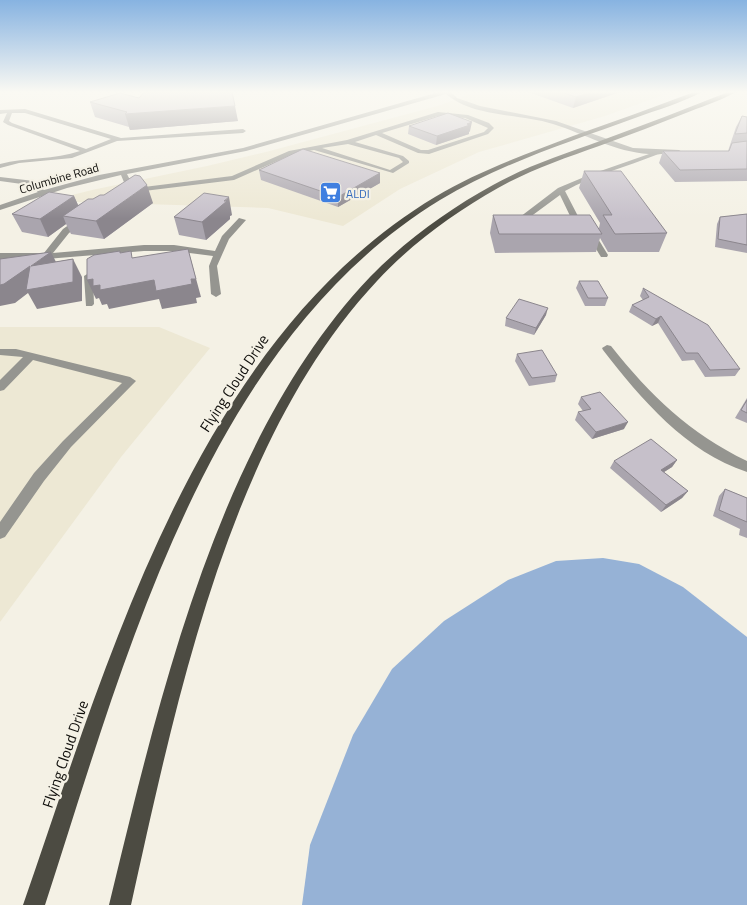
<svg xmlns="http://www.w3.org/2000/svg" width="747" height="905" viewBox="0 0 747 905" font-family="'Titillium Web',sans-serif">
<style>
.built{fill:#ede8d4}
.water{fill:#96b2d6}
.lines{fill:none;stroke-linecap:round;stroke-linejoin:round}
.minor{fill:#959590;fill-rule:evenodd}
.major{fill:#4c4b42;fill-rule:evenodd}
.wall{fill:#aaa5ae}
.shaded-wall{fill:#8b868d}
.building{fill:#c6c0ca;stroke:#8b868d}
.labels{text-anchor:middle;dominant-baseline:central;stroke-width:4.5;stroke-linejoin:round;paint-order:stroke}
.far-street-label{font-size:12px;fill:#0e0d0a;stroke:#f4f1e5}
.far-shop-label{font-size:12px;fill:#366cbe;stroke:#f4f1e5;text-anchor:start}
.street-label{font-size:15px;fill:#0e0d0a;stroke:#f4f1e5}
</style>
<rect width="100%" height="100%" fill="#f4f1e5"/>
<!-- built -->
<g class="built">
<polygon points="475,92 672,92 605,116 479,152 400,189 343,226 268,208 48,201 92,190 207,166 266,152 441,105"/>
<polygon points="0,327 159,327 210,348 121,457 0,622"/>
</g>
<!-- water -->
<polygon class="water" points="603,558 639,564 683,587 747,637 747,905 302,905 310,845 353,735 392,669 444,621 508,580 556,561"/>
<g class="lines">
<!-- minor -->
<g class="minor">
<path d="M439,92H451L457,98L480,106L556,121L633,148L679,150L682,152C675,157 664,152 656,155C626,167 594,175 565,191L581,222L580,224H565V220H572L560,195L526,220V224H519L515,222L516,220L558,188L589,175L649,154C615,152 585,134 553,124C518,113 475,118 446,94L246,151L127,174L132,184L144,187L232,176L289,151L347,140L438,112L468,115L489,123L494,128L488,134L429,154L418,153L376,135L355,142L403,156L409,161V163L393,173L314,150L293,154L234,180L144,191L126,187L121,175L67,188L0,210V205L38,192L29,185L0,181V177L34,181L44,190L99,175L243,148ZM438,116L465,118L488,128L484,132L428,150H421L382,133ZM348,144L399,158L403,162L390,170L322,148Z"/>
<path d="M25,109L121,138L243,129L246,131L243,133L117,141L72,158L19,163L0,168V164C26,157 55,160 80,151L8,125L3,122L7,113L0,114V110ZM12,113H25L111,139L86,149L12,123L9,121Z"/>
<polygon points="80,217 87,219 69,233 53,253 144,245 174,245 215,251 222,236 239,218 246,220 229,239 217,266 221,294 216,297 211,294 209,266 213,256 174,251 144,251 46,259 0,259 0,253 44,253 63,229"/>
<polygon points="586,229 592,229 608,255 607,257 601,257 585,231"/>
<polygon points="97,268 101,271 93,277 94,304 92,306 86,306 84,276"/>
<path d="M607,345L611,346C651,396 689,433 747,461V472C686,452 641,399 603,350L602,348Z"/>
<polygon points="0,349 16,349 130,377 136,381 71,447 44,481 5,537 0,539 0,522 34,473 63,441 122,383 33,360 4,390 0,391 0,380 23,357 0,355"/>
</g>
<!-- major -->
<g class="major">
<path d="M694,92H702C681,103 657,110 635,118C569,142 500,164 440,200C205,344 125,660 45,905H23C109,658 196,341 435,197C478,171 526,154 573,136C613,122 654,107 694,92Z"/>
<path d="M728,92H736C722,100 706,105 691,111C660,123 630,135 599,146C565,158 530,170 498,188C454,213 411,244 377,281C229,439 177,699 131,905H109C160,696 218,437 370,277C405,241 449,209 493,185C527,166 564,154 600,141C643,125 686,109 728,92Z"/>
</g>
</g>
<!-- wall -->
<g class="wall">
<polygon points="528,92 620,92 573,108"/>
<polygon points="139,98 238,121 130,130 129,127 95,117 90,102"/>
<polygon points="742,116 747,117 747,181 675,182 659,163 663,151 728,151 736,127"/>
<polygon points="409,126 470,131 469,132 469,134 436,145 408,134"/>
<polygon points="259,170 380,173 380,183 338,207 261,180"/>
<polygon points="584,171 667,233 659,252 608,252 600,238 596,252 495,253 490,233 493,215 599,228 600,223 579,188"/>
<polygon points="74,196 78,205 93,199 153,203 104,239 71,234 66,224 48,237 22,232 12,214"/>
<polygon points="747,214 747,253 715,247 717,224 720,217"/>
<polygon points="232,215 230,216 230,219 206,240 179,235 174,217"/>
<polygon points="579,281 608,298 605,306 585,306 576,288"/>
<polygon points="643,288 740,369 735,376 705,377 694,360 682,361 658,323 652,326 629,312 632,305 643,300 640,296"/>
<polygon points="546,315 534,335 505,326 506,318"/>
<polygon points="517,354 557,375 555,382 529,386 515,361"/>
<polygon points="581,397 624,429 592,439 575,420 578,412 583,411 578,404"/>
<polygon points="747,398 747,423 735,418"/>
<polygon points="677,460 672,467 664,472 688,491 682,498 661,512 610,468 614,461"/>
<polygon points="725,489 747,498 747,538 739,535 740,529 713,516 719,496"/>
</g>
<!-- shaded-wall -->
<g class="shaded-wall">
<polygon points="591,92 620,92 573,108 576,97"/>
<polygon points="235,106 238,121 130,130 125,114"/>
<polygon points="472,122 470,131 469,132 469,134 436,145 437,136"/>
<polygon points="380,173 380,183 338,207 338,197"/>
<polygon points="147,185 153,203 104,239 96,221"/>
<polygon points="74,196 82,214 63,216 66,224 48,237 40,219"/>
<polygon points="229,197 232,215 230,216 230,219 206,240 202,222"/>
<polygon points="188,249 201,297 196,298 197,303 162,309 159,299 109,309 107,304 102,305 99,298 96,299 87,280 93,279 154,280 191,279"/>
<polygon points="51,252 60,270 31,266"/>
<polygon points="73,259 82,277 82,301 37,309 28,293 15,303 0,306 0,285 30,266"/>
<polygon points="548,308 546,315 534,335 536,328"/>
<polygon points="661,316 658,323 652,326 656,319"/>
<polygon points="628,422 624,429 592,439 596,432"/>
<polygon points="677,460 672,467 656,477 661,470"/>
<polygon points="688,491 682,498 661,512 666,505"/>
</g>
<!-- building -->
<g class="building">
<polygon points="144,92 232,92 235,106 125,114 127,112 90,102 120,93 139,98"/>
<polygon points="561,92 591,92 576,97"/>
<polygon points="448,113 472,122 467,124 470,125 437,136 409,126"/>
<polygon points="742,116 747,117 747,133 735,134"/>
<polygon points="747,141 747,169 680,170 663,151 729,151 732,143"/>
<polygon points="303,149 380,173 338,197 259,170"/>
<polygon points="584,171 621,171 667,233 615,234 603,215 612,215"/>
<polygon points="135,175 140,176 147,185 96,221 63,216 88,199 93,199 100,195 104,195"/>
<polygon points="49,192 74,196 40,219 12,214"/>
<polygon points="204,193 229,197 224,201 227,201 202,222 174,217"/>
<polygon points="747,214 747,245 718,239 720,217"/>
<polygon points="493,215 590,215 602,234 499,234"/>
<polygon points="188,249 196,279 191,279 192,284 156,291 154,280 100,290 100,285 93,286 93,279 87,280 87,259 94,255 120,251 120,253 131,251 132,258"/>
<polygon points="51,252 31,266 73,259 73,282 26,290 30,266 4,284 0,285 0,259"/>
<polygon points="579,281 598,281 608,298 588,298"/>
<polygon points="643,288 708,325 740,369 710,370 698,353 686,353 661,316 656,319 632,305 649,297"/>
<polygon points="519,299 548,308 536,328 506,318"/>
<polygon points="542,350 557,375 532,378 517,354"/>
<polygon points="600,392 628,422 596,432 578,412 591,409 581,397"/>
<polygon points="747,400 747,413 741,410"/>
<polygon points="651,439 677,460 661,470 688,491 666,505 614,461"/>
<polygon points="725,489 747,498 747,522 719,510"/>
</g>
<!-- sky -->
<linearGradient id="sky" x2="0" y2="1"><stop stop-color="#87b3e1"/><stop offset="0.42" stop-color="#faf9f3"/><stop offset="1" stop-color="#faf9f3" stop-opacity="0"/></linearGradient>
<rect width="747" height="219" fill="url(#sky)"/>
<!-- icons -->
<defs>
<symbol id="supermarket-square" viewBox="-11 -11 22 22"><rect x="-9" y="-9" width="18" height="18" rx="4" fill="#3f7fe0" stroke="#f4f1e5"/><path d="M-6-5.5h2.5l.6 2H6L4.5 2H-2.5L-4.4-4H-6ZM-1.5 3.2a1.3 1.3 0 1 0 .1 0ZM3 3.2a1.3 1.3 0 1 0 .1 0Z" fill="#fff"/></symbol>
</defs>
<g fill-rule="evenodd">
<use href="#supermarket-square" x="318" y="180" width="25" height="25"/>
</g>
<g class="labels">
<!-- far-street labels -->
<g class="far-street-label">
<text transform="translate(59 178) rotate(-16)">Columbine Road</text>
</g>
<!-- far-shop labels -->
<g class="far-shop-label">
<text x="346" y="193">ALDI</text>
</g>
<!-- street labels -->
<g class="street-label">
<text transform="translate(234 383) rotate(-57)">Flying Cloud Drive</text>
<text transform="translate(65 754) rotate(-71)">Flying Cloud Drive</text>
</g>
</g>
</svg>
